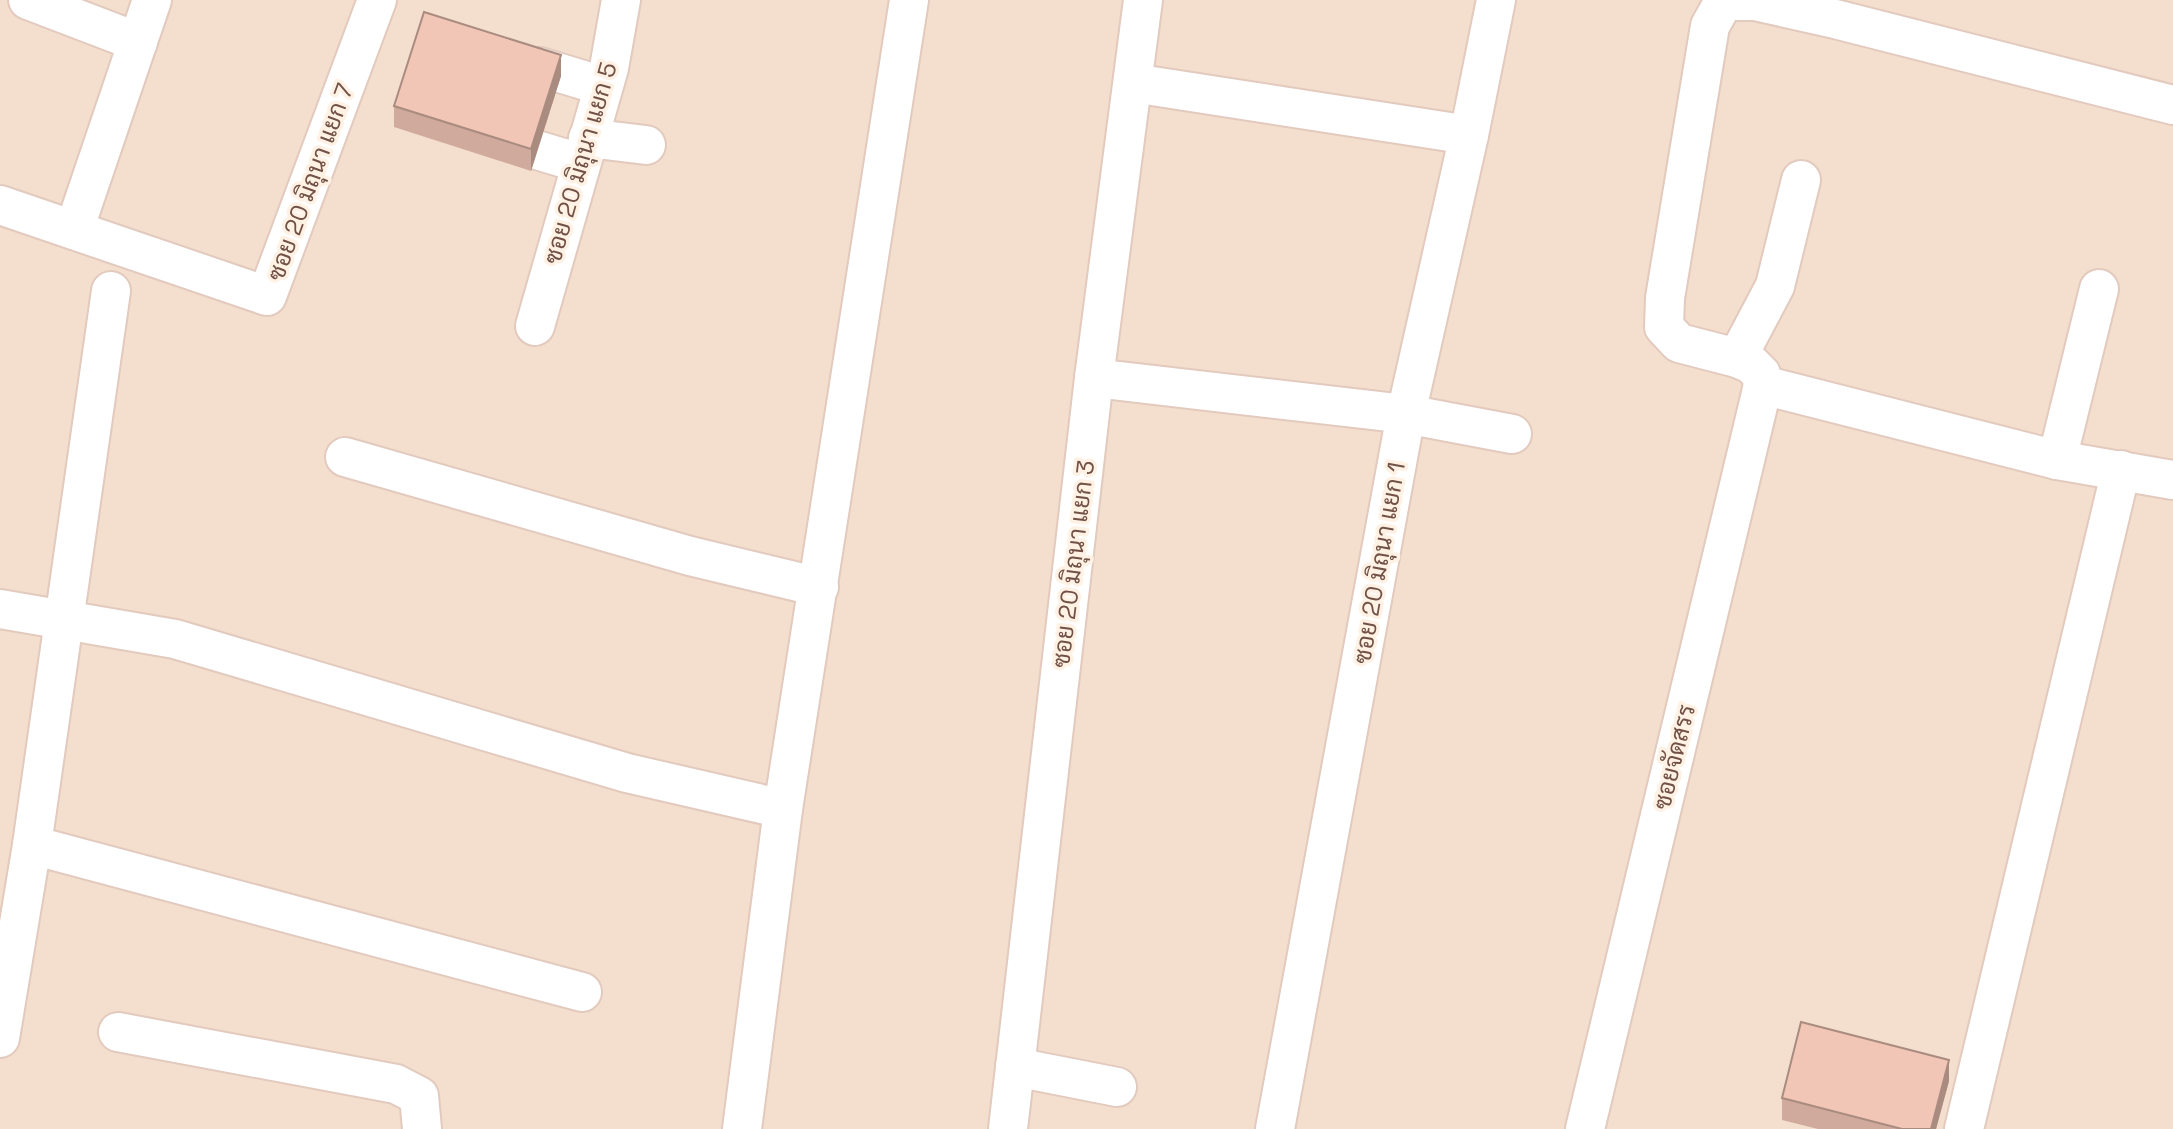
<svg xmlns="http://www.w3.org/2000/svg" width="2173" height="1129" viewBox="0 0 2173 1129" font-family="'Space Grotesk',Sarabun,sans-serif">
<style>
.residential{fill:#f4decd}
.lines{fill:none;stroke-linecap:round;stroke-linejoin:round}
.minor-casing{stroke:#e2cabe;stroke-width:42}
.minor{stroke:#fff;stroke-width:38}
.wall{fill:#d0aa9d}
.shaded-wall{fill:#a98b7f}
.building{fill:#f2c6b6;stroke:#a98b7f;stroke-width:2}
.labels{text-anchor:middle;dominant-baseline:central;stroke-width:7;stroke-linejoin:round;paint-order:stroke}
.street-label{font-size:24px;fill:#725147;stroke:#fff2e5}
</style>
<rect width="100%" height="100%" fill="#fceddf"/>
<!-- residential -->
<rect class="residential" x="0" y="0" width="2173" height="1129"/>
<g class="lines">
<defs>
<g id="minor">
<polyline points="28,0 138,42"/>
<polyline points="540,67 603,86"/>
<polyline points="1133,83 1469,135"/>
<polyline points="588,138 646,145"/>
<polyline points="520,145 580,163"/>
<polyline points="0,205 267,296 377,0"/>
<polyline points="74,230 152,0"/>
<polyline points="535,326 609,68 621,0"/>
<polyline points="1737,358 1775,286 1801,180"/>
<polyline points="1094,378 1406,414 1512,434"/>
<polyline points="1763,385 1761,374 1751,364 1737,358 1679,343 1664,327 1665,298 1710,26 1724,1 1755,1 1835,19 2173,105"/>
<polyline points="345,457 690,556 819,587"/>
<polyline points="2057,460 2099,289"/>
<polyline points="0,609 175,639 627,773 783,809"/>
<polyline points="32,845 582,992"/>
<polyline points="118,1032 396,1084 419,1096 422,1129"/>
<polyline points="0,1038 32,845 111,291"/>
<polyline points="1015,1067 1117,1087"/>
<polyline points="742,1129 783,809 909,0"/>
<polyline points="1008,1129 1094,378 1143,0"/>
<polyline points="1275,1129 1406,414 1469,135 1496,0"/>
<polyline points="1585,1129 1763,385 2057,460 2173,480"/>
<polyline points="1964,1129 2121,470"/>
</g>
</defs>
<!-- minor casing -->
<use href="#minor" class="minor-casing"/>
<!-- minor -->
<use href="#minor" class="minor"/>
</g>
<!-- wall -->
<g class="wall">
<polygon points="561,76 531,171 394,127 394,106"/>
<polygon points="1949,1081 1936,1129 1818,1129 1782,1120 1782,1098"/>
</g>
<!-- shaded-wall -->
<g class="shaded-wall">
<polygon points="561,55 561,76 531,171 531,149"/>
<polygon points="1949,1060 1949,1081 1936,1129 1931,1129"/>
</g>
<!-- building -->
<g class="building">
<polygon points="424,12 561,55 531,149 394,106"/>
<polygon points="1801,1022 1949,1060 1931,1129 1902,1129 1782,1098"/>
</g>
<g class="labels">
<!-- street labels -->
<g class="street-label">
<text transform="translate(580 163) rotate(-74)">ซอย 20 มิถุนา แยก 5</text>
<text transform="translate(310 182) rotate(-70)">ซอย 20 มิถุนา แยก 7</text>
<text transform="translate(1379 563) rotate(-80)">ซอย 20 มิถุนา แยก 1</text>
<text transform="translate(1073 564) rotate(-83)">ซอย 20 มิถุนา แยก 3</text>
<text transform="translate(1674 757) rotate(-76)">ซอยจัดสรร</text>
</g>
</g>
</svg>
